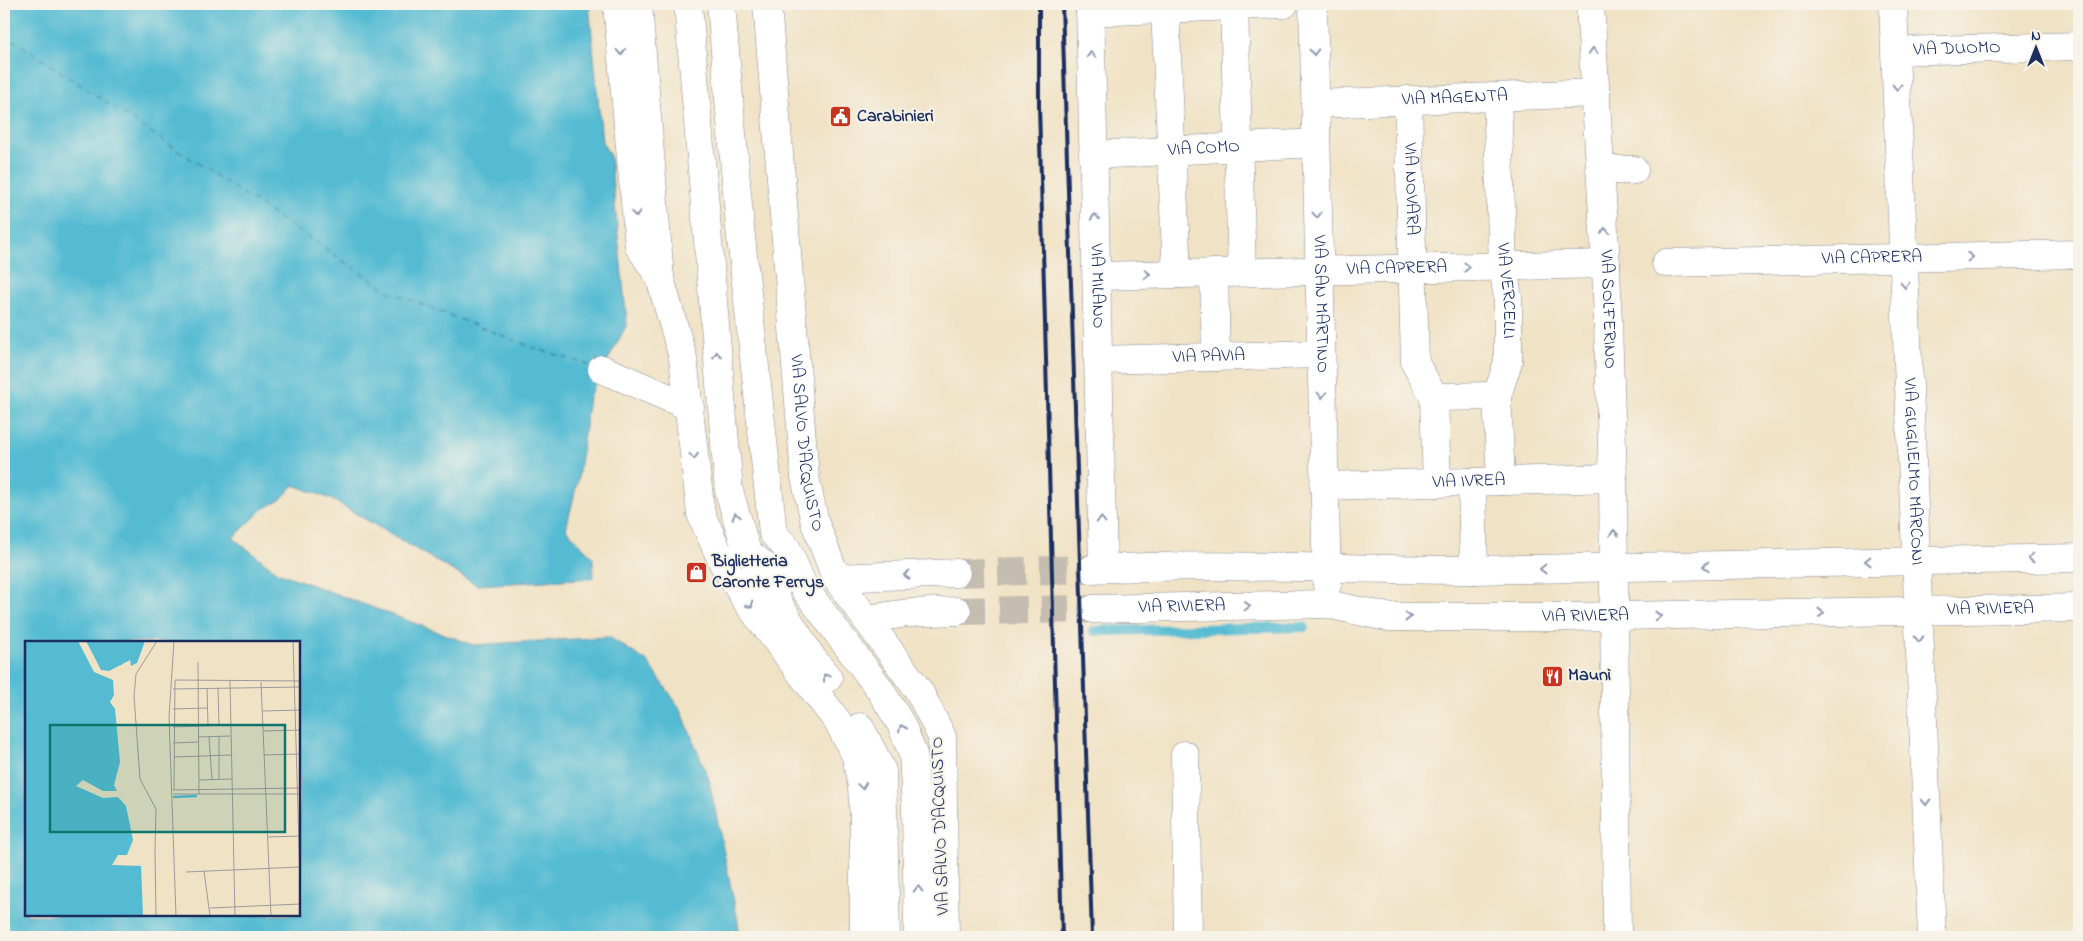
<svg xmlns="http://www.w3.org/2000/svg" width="2083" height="941" viewBox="0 0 2083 941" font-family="'Indie Flower',sans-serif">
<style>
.water{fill:#55bbd3;stroke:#387598;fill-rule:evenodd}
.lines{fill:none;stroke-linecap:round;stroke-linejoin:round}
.stream{stroke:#55bbd3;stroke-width:10}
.ferry{stroke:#2c5981;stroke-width:1;stroke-dasharray:6 5;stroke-linecap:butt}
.minor-tunnel{stroke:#c5beb0;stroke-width:28;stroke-dasharray:28 14;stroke-linecap:butt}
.minor-casing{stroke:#868892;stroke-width:29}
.minor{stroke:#fff;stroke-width:28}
.rail{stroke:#1b2f5e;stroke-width:4}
.oneway{stroke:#8d97ae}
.labels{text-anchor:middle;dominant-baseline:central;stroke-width:4;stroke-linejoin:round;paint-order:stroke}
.street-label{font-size:18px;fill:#1b2f5e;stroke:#f7f3e8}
.poi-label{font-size:18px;font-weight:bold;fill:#1b2f5e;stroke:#f7f3e8;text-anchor:start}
.inset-river{fill:none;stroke:#55bbd3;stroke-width:2.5}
.inset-road{fill:none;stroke:#9b9a9c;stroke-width:1}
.view{fill:#0f766e;fill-opacity:0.15;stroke:#0f766e;stroke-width:2.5}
.inset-edge{fill:none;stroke:#1b2f5e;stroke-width:2.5}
</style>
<rect width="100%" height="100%" fill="#f7f3e8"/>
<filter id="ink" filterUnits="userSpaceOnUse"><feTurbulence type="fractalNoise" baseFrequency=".02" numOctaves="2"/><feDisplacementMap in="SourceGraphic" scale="10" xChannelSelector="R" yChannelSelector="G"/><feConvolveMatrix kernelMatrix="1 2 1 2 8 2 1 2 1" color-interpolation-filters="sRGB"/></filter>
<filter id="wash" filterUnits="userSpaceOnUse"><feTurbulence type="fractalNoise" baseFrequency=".0096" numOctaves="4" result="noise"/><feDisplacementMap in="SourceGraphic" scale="20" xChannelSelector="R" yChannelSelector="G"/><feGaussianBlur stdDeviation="1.12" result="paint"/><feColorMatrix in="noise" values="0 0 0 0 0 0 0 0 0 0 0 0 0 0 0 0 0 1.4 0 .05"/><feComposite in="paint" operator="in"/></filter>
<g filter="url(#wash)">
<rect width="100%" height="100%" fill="#f0e2c5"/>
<!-- water -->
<path class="water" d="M4,4H589L602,142L610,156L627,324L589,396L578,479L566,529L593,558V578L477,585L331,499L294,485L280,500L263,509L233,538L277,572L473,645L609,637L648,662L681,710L709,780L738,922L739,937H4ZM26,642H299V915H26Z"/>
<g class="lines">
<!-- stream -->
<polyline class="stream" points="1094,631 1304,627"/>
<!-- ferry -->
<polyline class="ferry" points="4,34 390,292 534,348 589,365"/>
</g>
</g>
<g filter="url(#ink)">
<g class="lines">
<!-- minor-tunnel -->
<g class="minor-tunnel">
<polyline points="956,573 1092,569"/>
<polyline points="957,611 1093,609"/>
</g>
<defs>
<g id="minor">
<polyline points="617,4 639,246 660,278"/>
<polyline points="638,4 660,278 683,358 701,514 723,563 747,602 838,722 856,756 862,787 864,820 864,937"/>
<polyline points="688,4 729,491 747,552 783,581"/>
<polyline points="721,4 740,228 773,533 786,547 804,588 879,688 901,724 913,754 916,810 918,937"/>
<path id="s1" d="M767,4L805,477L815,523L836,578L919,691L942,737L945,937"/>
<path id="s2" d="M1090,4L1103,568"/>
<path id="s3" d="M1313,4L1327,585"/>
<path id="s4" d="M1590,4L1606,264L1613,478L1617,937"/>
<path id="s5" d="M1893,4L1932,937"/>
<polyline points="1234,6 1242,272"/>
<polyline points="1165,9 1177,274"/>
<polyline points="1090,12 1284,4"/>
<path id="s6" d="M1896,51L2079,46"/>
<path id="s7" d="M1497,97L1503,266L1508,298V362L1497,396L1501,481"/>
<path id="s8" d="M1408,100L1415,363L1434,397L1437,483"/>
<path id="s9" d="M1315,104L1596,93"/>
<path id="s10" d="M1093,155L1316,143"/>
<polyline points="1601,170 1634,170"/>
<path id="s11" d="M1666,263L2079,254"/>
<polyline points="1214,273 1216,357"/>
<path id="s12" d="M1098,276L1606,264"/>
<path id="s13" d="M1098,360L1321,354"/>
<polyline points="602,369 690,407"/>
<polyline points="1434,397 1497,396"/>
<polyline points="1472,482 1474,570"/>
<path id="s14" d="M1324,486L1613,478"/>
<polyline points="756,568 812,658 828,678"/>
<path d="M1092,569C1219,562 1347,570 1474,570L2079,558"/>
<polyline points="836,578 956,573"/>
<path id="s15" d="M1093,609L1327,604L1387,617H1564L2079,608"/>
<polyline points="866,619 908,613 957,611"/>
<polyline points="860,727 882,771 886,937"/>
<polyline points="1185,755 1188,937"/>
</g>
</defs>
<!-- minor casing -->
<use href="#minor" class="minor-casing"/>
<!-- minor -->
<use href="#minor" class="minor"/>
<!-- rail -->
<g class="rail">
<polyline points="1039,4 1039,106 1062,937"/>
<polyline points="1062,4 1092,937"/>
</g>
</g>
<!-- one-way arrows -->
<defs><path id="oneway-chevron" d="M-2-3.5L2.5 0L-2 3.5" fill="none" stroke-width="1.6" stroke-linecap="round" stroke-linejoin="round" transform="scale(1.25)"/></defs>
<g class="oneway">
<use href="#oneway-chevron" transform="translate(1593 51) rotate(-94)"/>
<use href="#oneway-chevron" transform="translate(621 52) rotate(85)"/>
<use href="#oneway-chevron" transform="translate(1314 52) rotate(89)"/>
<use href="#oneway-chevron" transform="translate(1091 55) rotate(-91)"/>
<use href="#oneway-chevron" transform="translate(1897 87) rotate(88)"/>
<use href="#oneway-chevron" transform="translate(636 214) rotate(85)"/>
<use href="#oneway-chevron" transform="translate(1317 215) rotate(89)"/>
<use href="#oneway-chevron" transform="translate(1095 217) rotate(-92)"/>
<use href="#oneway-chevron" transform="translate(1605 231) rotate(-93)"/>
<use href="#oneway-chevron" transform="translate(1970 257) rotate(-1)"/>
<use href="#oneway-chevron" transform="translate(1467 267) rotate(-1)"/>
<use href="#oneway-chevron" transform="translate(1147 274) rotate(-2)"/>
<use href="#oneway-chevron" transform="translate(1905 285) rotate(88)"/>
<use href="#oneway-chevron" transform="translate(717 355) rotate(-95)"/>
<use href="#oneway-chevron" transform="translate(1322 395) rotate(89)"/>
<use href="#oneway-chevron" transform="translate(694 456) rotate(85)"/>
<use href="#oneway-chevron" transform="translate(736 516) rotate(-106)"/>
<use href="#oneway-chevron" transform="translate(1101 520) rotate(-91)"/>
<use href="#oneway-chevron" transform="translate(1614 533) rotate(-91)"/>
<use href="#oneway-chevron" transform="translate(2031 558) rotate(179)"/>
<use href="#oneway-chevron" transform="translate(1868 561) rotate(179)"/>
<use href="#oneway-chevron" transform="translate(1706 566) rotate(178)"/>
<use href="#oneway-chevron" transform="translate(1543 569) rotate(179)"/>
<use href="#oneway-chevron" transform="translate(907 575) rotate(178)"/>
<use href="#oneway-chevron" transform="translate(750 605) rotate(54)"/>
<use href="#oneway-chevron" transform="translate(1247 606) rotate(-1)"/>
<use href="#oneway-chevron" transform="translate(1821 613) rotate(-1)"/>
<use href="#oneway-chevron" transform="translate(1658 616) rotate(-1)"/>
<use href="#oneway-chevron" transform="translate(1408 617)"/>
<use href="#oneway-chevron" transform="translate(1919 639) rotate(88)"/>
<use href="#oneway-chevron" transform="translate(826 677) rotate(-127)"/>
<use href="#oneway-chevron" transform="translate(902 728) rotate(-114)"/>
<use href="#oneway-chevron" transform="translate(862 786) rotate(82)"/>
<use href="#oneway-chevron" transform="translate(1926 802) rotate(88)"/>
<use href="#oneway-chevron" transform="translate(918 889) rotate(-91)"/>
</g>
</g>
<!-- icons -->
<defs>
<symbol id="civic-square" viewBox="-11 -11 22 22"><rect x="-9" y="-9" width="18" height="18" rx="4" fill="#c8321e" stroke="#f7f3e8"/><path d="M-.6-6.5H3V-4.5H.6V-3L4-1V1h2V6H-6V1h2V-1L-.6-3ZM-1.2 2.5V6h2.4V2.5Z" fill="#fff"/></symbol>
<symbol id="shop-square" viewBox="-11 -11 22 22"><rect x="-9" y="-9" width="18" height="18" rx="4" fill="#c8321e" stroke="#f7f3e8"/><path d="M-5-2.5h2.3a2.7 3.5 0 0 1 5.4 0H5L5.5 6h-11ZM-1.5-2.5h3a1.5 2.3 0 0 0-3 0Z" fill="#fff"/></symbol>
<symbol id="restaurant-square" viewBox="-11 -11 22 22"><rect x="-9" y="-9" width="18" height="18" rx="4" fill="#c8321e" stroke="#f7f3e8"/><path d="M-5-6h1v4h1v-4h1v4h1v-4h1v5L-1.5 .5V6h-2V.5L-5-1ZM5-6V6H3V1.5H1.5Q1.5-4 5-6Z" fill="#fff"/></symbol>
</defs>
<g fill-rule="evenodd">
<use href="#civic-square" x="828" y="104" width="25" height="25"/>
<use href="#shop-square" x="684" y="560" width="25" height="25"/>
<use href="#restaurant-square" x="1540" y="664" width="25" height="25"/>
</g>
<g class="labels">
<!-- street labels -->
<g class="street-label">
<text stroke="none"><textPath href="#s6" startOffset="61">VIA DUOMO</textPath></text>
<text stroke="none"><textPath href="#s9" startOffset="140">VIA MAGENTA</textPath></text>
<text stroke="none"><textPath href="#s10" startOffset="111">VIA COMO</textPath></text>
<text stroke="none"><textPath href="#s8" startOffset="89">VIA NOVARA</textPath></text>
<text stroke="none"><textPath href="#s11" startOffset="206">VIA CAPRERA</textPath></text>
<text stroke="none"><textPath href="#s12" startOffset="299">VIA CAPRERA</textPath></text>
<text stroke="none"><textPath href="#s2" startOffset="282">VIA MILANO</textPath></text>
<text stroke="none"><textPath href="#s7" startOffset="194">VIA VERCELLI</textPath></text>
<text stroke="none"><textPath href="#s3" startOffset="300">VIA SAN MARTINO</textPath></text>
<text stroke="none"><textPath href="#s4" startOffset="306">VIA SOLFERINO</textPath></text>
<text stroke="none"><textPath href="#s13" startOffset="111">VIA PAVIA</textPath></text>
<text stroke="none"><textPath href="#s1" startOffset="441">VIA SALVO D'ACQUISTO</textPath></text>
<text stroke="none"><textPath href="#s5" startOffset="468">VIA GUGLIELMO MARCONI</textPath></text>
<text stroke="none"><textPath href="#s14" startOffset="145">VIA IVREA</textPath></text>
<text stroke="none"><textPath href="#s15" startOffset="89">VIA RIVIERA</textPath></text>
<text stroke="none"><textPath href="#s15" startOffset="899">VIA RIVIERA</textPath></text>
<text stroke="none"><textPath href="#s15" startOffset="494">VIA RIVIERA</textPath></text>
<text transform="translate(941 826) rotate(-92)">VIA SALVO D'ACQUISTO</text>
</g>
<!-- poi labels -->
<g class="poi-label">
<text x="857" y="117">Carabinieri</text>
<text x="712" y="562">Biglietteria<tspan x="712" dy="21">Caronte Ferrys</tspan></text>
<text x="1568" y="676">Maunì</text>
</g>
</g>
<!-- overview -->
<g transform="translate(25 641)">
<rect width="275" height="275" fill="#f0e2c5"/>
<path d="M0,0H53L69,31L88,39L89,54L85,61L90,68L95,121L89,144L92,150H78L58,139L51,145L78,157L93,156L101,165L108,199L102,214H93L87,224L116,225L118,275H0ZM61,0H120L112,22L106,25L105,19L84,30L76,29Z" fill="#55bbd3"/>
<path class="inset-river" d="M84,0L96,24M0,77L12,80L69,117L93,126M148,156L172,155M0,224L51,275"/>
<path class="inset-road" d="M149,0L144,76L151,275M268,0L275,237M173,21L174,153M205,40L210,275M236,41L246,275M182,47L183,84M193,47L194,84M148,48L275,46M148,68L182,67M238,70L275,69M148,86L204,84M239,90L275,89M194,95V139M173,96L205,95M184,96L187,139M148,102L173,101M239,114L275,113M149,116L206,114M174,139L207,138M148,149L275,147M149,149L150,39L275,40M148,153H274M243,196L275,195M130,209L131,168L115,138L109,55L111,33L132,0M130,209L131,275M179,230L185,275M161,231L275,226M185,267L275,263"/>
<path class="view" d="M25,84H260V191H25Z"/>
<rect width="275" height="275" class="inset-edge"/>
</g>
<!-- margin -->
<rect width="2083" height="941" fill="none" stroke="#f7f3e8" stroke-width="20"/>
<!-- north arrow -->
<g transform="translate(2036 48)" stroke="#f7f3e8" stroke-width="4" paint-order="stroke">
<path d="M0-4L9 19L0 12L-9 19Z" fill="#1b2f5e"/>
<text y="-8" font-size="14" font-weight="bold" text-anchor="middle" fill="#1b2f5e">N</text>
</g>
</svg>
